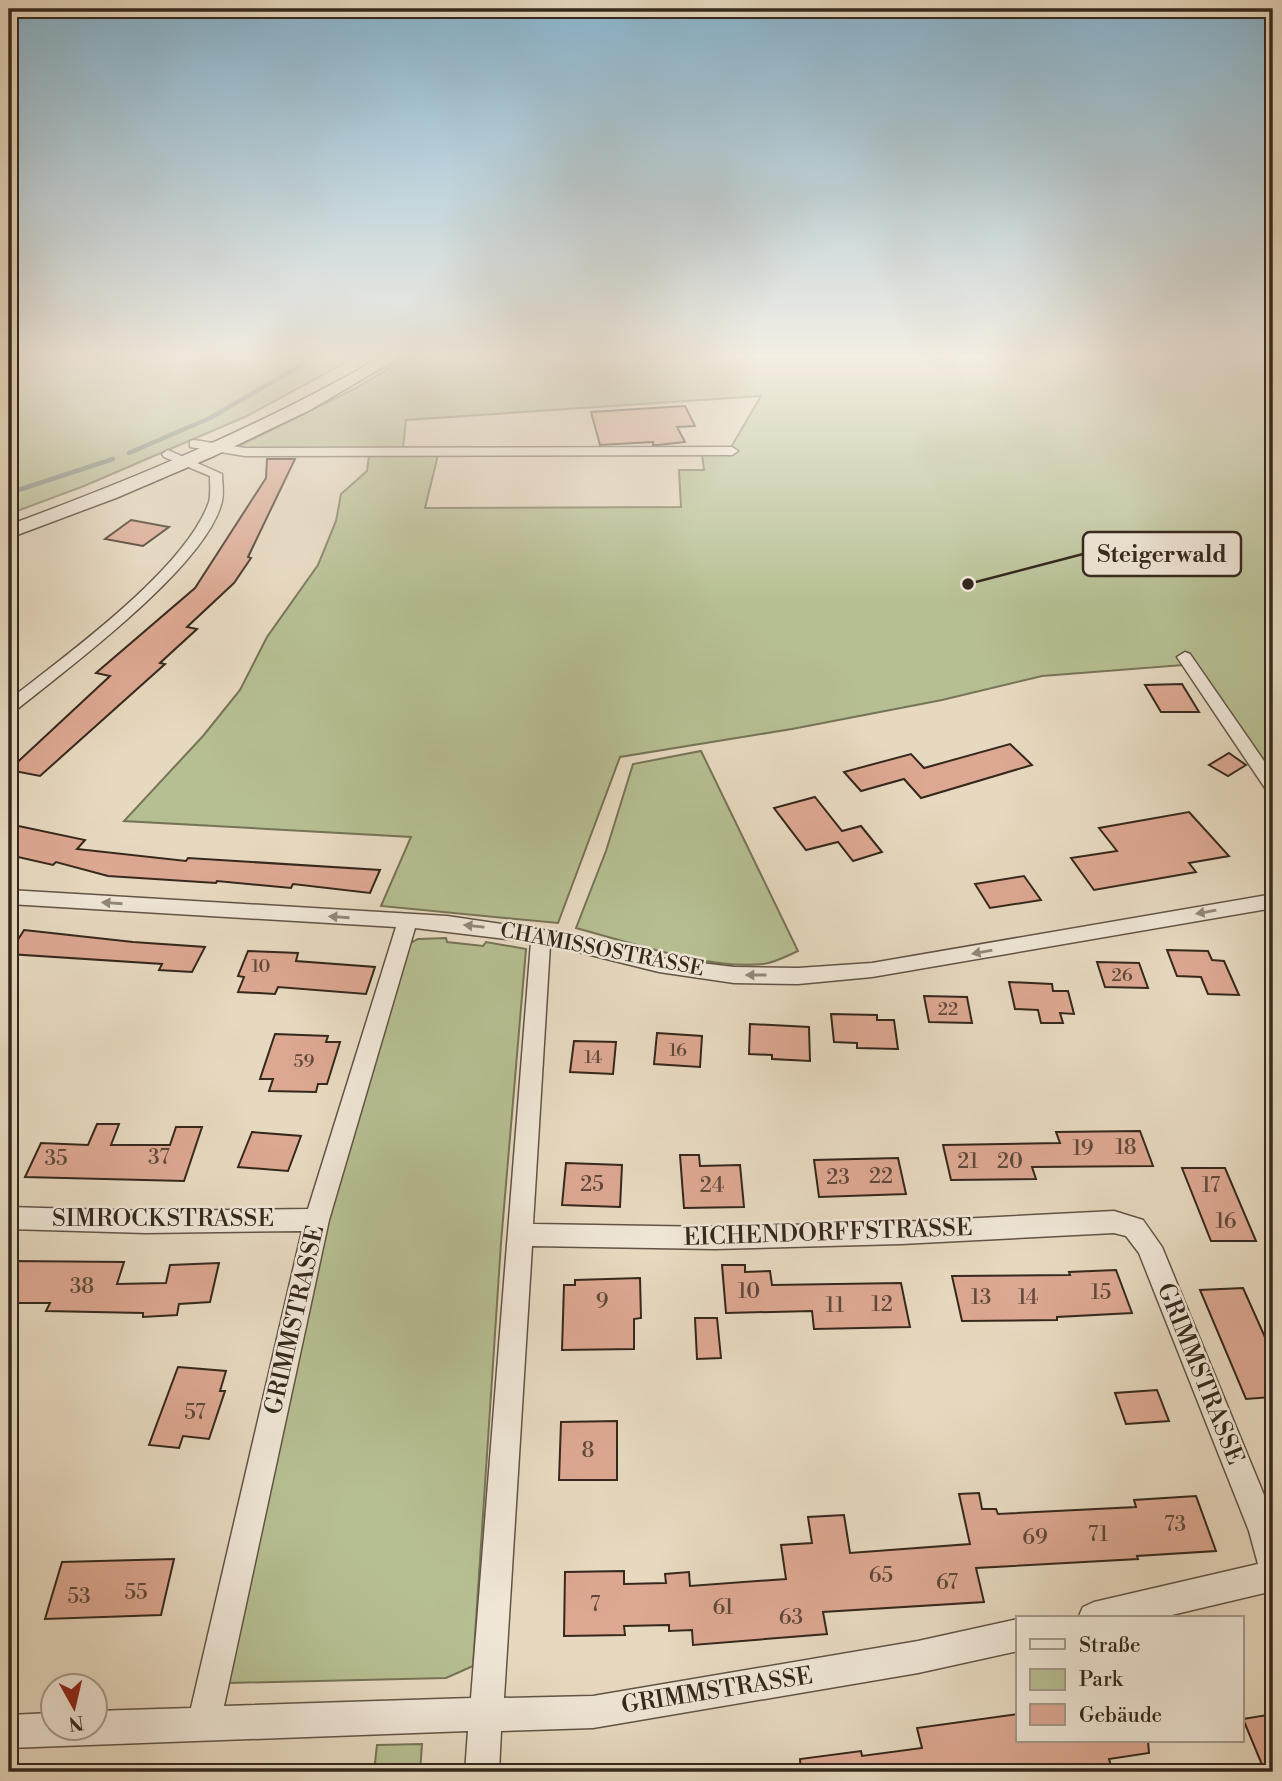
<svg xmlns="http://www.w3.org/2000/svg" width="1282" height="1781" viewBox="0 0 1282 1781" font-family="'Libre Bodoni',serif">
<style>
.green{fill:#b6bf92;stroke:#767457;stroke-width:2}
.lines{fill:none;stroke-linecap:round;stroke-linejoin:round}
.stream{stroke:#708075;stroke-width:4.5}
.building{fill:#dda892;stroke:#35281c;stroke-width:2}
.minor-casing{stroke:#625445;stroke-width:3}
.secondary-casing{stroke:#35281c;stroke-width:3}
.minor{fill:#efe6d6;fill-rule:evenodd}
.secondary{fill:#efe6d6;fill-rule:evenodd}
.oneway{fill:#928779}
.labels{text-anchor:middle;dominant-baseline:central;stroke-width:5;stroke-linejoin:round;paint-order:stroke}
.number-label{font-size:18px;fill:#5f483a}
.street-label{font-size:21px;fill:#35281c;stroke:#efe6d6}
.near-number-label{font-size:21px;fill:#5f483a}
.near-street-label{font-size:24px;fill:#35281c;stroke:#efe6d6}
.leader{fill:none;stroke:#35281c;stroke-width:2.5}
.callout-dot{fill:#35281c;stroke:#efe6d6;stroke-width:2.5}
.callout{fill:#efe6d6;stroke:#35281c;stroke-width:2.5}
.callout-label{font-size:23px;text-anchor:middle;font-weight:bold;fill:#35281c}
</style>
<rect width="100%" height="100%" fill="#e7d9c0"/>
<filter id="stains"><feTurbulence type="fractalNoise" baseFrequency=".00286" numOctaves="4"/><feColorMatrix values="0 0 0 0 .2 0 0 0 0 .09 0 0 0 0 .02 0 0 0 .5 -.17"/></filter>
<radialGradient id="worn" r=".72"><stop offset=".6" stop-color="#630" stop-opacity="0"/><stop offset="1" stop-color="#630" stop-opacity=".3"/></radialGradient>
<!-- green -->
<g class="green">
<polygon points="9,354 347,354 354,358 247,416 84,486 9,514"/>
<polygon points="412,354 1273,354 1273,776 1196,664 1042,676 942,700 792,729 620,757 558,923 381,906 411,837 124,821 203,736 240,690 267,637 318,565 336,521 341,494 367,471 369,455 438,455 425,508 681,507 679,470 704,470 702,454 727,454 761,396 406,420 403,448 235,448 356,388"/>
<path d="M701,751L798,951C787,956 774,963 763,964C710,970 628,942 576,928L606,851L633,764Z"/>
<polygon points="446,938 447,942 483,946 486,942 526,949 501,1243 473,1666 446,1678 228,1683 328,1222 409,944 418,939"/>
<polygon points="422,1744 420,1772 374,1772 377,1745"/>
</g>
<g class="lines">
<!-- stream -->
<g class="stream">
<polyline points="129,453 210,418 303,364 305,354"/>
<polyline points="9,493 113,459"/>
</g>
</g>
<!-- building -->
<g class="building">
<polygon points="685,406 695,426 677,427 685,442 658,445 653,445 653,442 600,445 591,412"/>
<polygon points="267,459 295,459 248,557 251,558 234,583 187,627 197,629 160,663 165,664 40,776 9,770 110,676 96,673 195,588 266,478"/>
<polygon points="131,520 169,527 143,546 105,539"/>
<polygon points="1182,684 1199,712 1161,712 1145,685"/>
<polygon points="1010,744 1032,765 921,798 904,779 861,791 844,772 911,754 924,768"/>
<polygon points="1229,753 1246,765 1228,776 1209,765"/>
<polygon points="815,797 842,831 861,826 882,852 853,861 838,842 806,850 774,808"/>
<polygon points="1189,812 1229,856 1189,863 1196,872 1094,890 1071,858 1117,851 1099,828"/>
<polygon points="9,824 85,840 77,849 186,861 188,858 380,870 370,893 293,884 291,888 217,881 216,883 108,876 56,862 53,865 9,855"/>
<polygon points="1024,876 1041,900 990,908 975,884"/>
<polygon points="24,930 133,942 205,947 192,972 159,970 162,964 9,954"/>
<polygon points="1167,950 1208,951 1212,960 1224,961 1239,995 1208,994 1201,977 1177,976"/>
<polygon points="248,951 298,953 296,961 375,967 366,994 278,987 275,994 238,992 244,977 238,976"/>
<polygon points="1097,962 1139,963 1148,988 1105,987"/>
<polygon points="1009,982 1052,984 1053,991 1068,991 1074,1014 1060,1013 1063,1023 1041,1023 1038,1010 1015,1009"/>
<polygon points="924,996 967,997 972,1023 929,1022"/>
<polygon points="831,1014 877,1015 877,1020 894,1020 898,1049 857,1048 857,1043 834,1042"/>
<polygon points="750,1024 809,1027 810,1061 772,1059 772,1055 749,1054"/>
<polygon points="657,1033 702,1036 700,1067 654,1064"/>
<polygon points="275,1034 328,1036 326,1042 340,1042 327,1084 318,1084 316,1092 269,1091 273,1079 260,1079"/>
<polygon points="574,1041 616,1042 613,1074 570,1072"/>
<polygon points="97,1124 119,1124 111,1145 170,1145 176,1127 202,1127 184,1181 25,1177 41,1143 88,1145"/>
<polygon points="1140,1131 1153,1166 1032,1167 1036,1179 951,1180 943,1145 1060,1143 1056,1132"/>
<polygon points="252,1132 301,1136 288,1171 238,1167"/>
<polygon points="680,1155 699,1155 700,1166 740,1165 744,1207 684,1208"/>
<polygon points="898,1158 906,1194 819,1197 814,1160"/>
<polygon points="566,1163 622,1165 620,1207 562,1205"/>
<polygon points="1182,1168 1225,1168 1256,1241 1211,1241"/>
<polygon points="9,1261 124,1262 117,1284 166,1283 170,1265 219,1263 210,1302 179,1304 177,1315 143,1317 143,1313 46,1311 50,1303 9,1303"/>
<polygon points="722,1265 745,1265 745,1272 770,1271 772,1285 901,1283 910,1327 814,1329 812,1311 726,1313"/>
<polygon points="1116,1270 1132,1313 1057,1317 1057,1320 962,1321 952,1276 1070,1275 1069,1272"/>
<polygon points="640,1278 641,1318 634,1319 634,1349 562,1350 564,1285 575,1285 575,1280"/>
<polygon points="1243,1288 1273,1355 1273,1397 1246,1399 1200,1290"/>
<polygon points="695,1318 717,1318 721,1358 697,1359"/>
<polygon points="178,1367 226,1371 220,1391 225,1391 209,1439 183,1436 179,1448 149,1445"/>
<polygon points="1157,1390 1169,1421 1126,1424 1115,1393"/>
<polygon points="617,1421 617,1480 559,1480 561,1422"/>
<polygon points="979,1493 982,1509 996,1509 998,1514 1136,1507 1134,1500 1196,1496 1216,1551 1137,1556 1138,1559 976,1568 984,1602 823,1612 827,1634 693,1645 692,1630 669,1631 669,1625 624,1626 625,1635 564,1636 565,1572 624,1571 624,1584 666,1583 665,1574 689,1572 690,1586 786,1579 781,1545 812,1543 808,1517 844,1515 850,1553 970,1544 959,1494"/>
<polygon points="174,1559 161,1615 45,1619 62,1562"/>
<polygon points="1018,1714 1018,1741 1148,1741 1149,1753 1109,1759 1113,1772 801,1772 800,1759 861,1751 862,1756 922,1748 917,1728"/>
<polygon points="1273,1714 1273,1772 1265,1772 1243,1719"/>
</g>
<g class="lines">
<defs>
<g id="minor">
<polygon points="194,440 245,448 732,447 738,451 732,455 245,456 190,447 190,441"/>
<path d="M168,450L222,474C222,482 224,493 222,501C208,565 67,669 15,711L9,713V700C65,656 186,569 209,502C211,495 210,484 210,476L164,457L162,454Z"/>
<polygon points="1185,652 1190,654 1273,774 1273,792 1267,791 1177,657"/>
<path d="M9,890L447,916L563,933L659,958L734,967L798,968L872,963L1273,894V908L872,977L798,984L734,983L659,972L550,945L533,1224L715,1227L901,1222L1114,1211L1143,1220L1162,1247L1273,1517V1591L1159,1618H1078L1083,1607L1094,1602L1258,1564L1249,1531L1139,1253L1126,1236L1114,1233L901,1244L715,1249L532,1246L504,1698L593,1696L918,1641L1018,1619V1651L918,1673L593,1728L501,1731L499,1772H465L468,1731L9,1748V1715L52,1713V1728H94V1711L191,1708L302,1231L146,1233L9,1229V1207L146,1211L308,1209L396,927L9,904ZM415,928L531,942L471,1698L224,1706L329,1220Z"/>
</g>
<path id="secondary" d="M386,354H405L310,410L214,456L116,498L9,538V525C139,477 266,424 386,354Z"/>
</defs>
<!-- minor casing -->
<use href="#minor" class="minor-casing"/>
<!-- secondary casing -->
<use href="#secondary" class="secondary-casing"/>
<!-- minor -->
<use href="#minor" class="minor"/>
<!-- secondary -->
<use href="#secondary" class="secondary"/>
</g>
<!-- one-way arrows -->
<defs><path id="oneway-solid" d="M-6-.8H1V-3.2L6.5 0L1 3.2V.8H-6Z" transform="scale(1.75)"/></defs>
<g class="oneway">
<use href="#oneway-solid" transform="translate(112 903) rotate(-176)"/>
<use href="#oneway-solid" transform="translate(1206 912) rotate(170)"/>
<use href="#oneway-solid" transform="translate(339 917) rotate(-176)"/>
<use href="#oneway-solid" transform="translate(474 926) rotate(-174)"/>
<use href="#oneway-solid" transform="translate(982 952) rotate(170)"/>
<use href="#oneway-solid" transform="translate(756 975) rotate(-180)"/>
</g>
<!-- sky -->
<linearGradient id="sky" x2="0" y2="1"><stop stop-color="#87b6d2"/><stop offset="0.59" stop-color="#f4eee3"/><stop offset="1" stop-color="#f4eee3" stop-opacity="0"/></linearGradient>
<rect width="1282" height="604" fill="url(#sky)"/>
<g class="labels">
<!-- number labels -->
<g class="number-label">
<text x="261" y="966">10</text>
<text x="1122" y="975">26</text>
<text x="948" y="1009">22</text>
<text x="678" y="1050">16</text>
<text x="593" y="1057">14</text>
<text x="304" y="1061">59</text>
</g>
<!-- street labels -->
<g class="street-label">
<text transform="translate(602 950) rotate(11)">CHAMISSOSTRASSE</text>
</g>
<!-- near-number labels -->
<g class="near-number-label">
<text x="1126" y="1148">18</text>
<text x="1083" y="1149">19</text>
<text x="159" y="1158">37</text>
<text x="56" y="1159">35</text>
<text x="968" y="1162">21</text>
<text x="1010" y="1162">20</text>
<text x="881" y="1177">22</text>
<text x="838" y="1178">23</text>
<text x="592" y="1185">25</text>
<text x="712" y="1186">24</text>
<text x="1211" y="1186">17</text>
<text x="1226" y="1222">16</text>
<text x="82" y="1287">38</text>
<text x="749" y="1292">10</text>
<text x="1101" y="1293">15</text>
<text x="981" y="1298">13</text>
<text x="1028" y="1298">14</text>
<text x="602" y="1302">9</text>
<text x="882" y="1305">12</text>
<text x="835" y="1306">11</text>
<text x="195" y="1413">57</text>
<text x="588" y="1451">8</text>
<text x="1175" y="1525">73</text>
<text x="1098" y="1535">71</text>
<text x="1035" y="1538">69</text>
<text x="881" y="1576">65</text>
<text x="947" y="1583">67</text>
<text x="136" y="1593">55</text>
<text x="79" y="1597">53</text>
<text x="595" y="1605">7</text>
<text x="723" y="1608">61</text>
<text x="791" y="1618">63</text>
</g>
<!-- near-street labels -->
<g class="near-street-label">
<text x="163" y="1219">SIMROCKSTRASSE</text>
<text transform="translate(828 1233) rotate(-2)">EICHENDORFFSTRASSE</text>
<text transform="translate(295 1320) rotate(-77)">GRIMMSTRASSE</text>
<text transform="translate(1200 1374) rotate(68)">GRIMMSTRASSE</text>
<text transform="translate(717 1691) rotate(-9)">GRIMMSTRASSE</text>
</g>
</g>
<!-- callouts -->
<path class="leader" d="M968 584L1083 554"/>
<circle class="callout-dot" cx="968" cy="584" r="7"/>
<rect class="callout" x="1083" y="532" width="158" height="44" rx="7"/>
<g class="callout-label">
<text x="1162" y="562">Steigerwald</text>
</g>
<!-- margin -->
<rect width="1282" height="1781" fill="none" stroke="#e7d9c0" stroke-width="35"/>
<rect x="10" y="10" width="1261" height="1760" fill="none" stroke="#35281c" stroke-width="3.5"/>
<rect x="18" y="18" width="1247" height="1746" fill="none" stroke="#35281c" stroke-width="2"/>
<!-- legend -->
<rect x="1016" y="1616" width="228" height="126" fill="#efe6d6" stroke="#a59a8c" stroke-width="2"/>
<rect x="1030" y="1639" width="35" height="10" fill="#efe6d6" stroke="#a59a8c" stroke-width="2"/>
<text x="1079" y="1652" font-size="21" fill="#35281c">Straße</text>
<rect x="1030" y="1669" width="35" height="21" fill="#b6bf92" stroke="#a59a8c" stroke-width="2"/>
<text x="1079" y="1686" font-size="21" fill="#35281c">Park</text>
<rect x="1030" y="1704" width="35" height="21" fill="#dda892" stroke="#a59a8c" stroke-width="2"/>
<text x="1079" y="1722" font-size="21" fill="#35281c">Gebäude</text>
<!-- north arrow -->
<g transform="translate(74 1707) rotate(172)"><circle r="33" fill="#efe6d6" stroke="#a59a8c" stroke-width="2"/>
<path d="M0-5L12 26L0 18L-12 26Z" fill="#8f2418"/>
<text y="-10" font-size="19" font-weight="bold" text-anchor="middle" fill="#35281c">N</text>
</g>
<rect width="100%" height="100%" filter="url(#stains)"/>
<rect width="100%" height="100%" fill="url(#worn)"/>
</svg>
